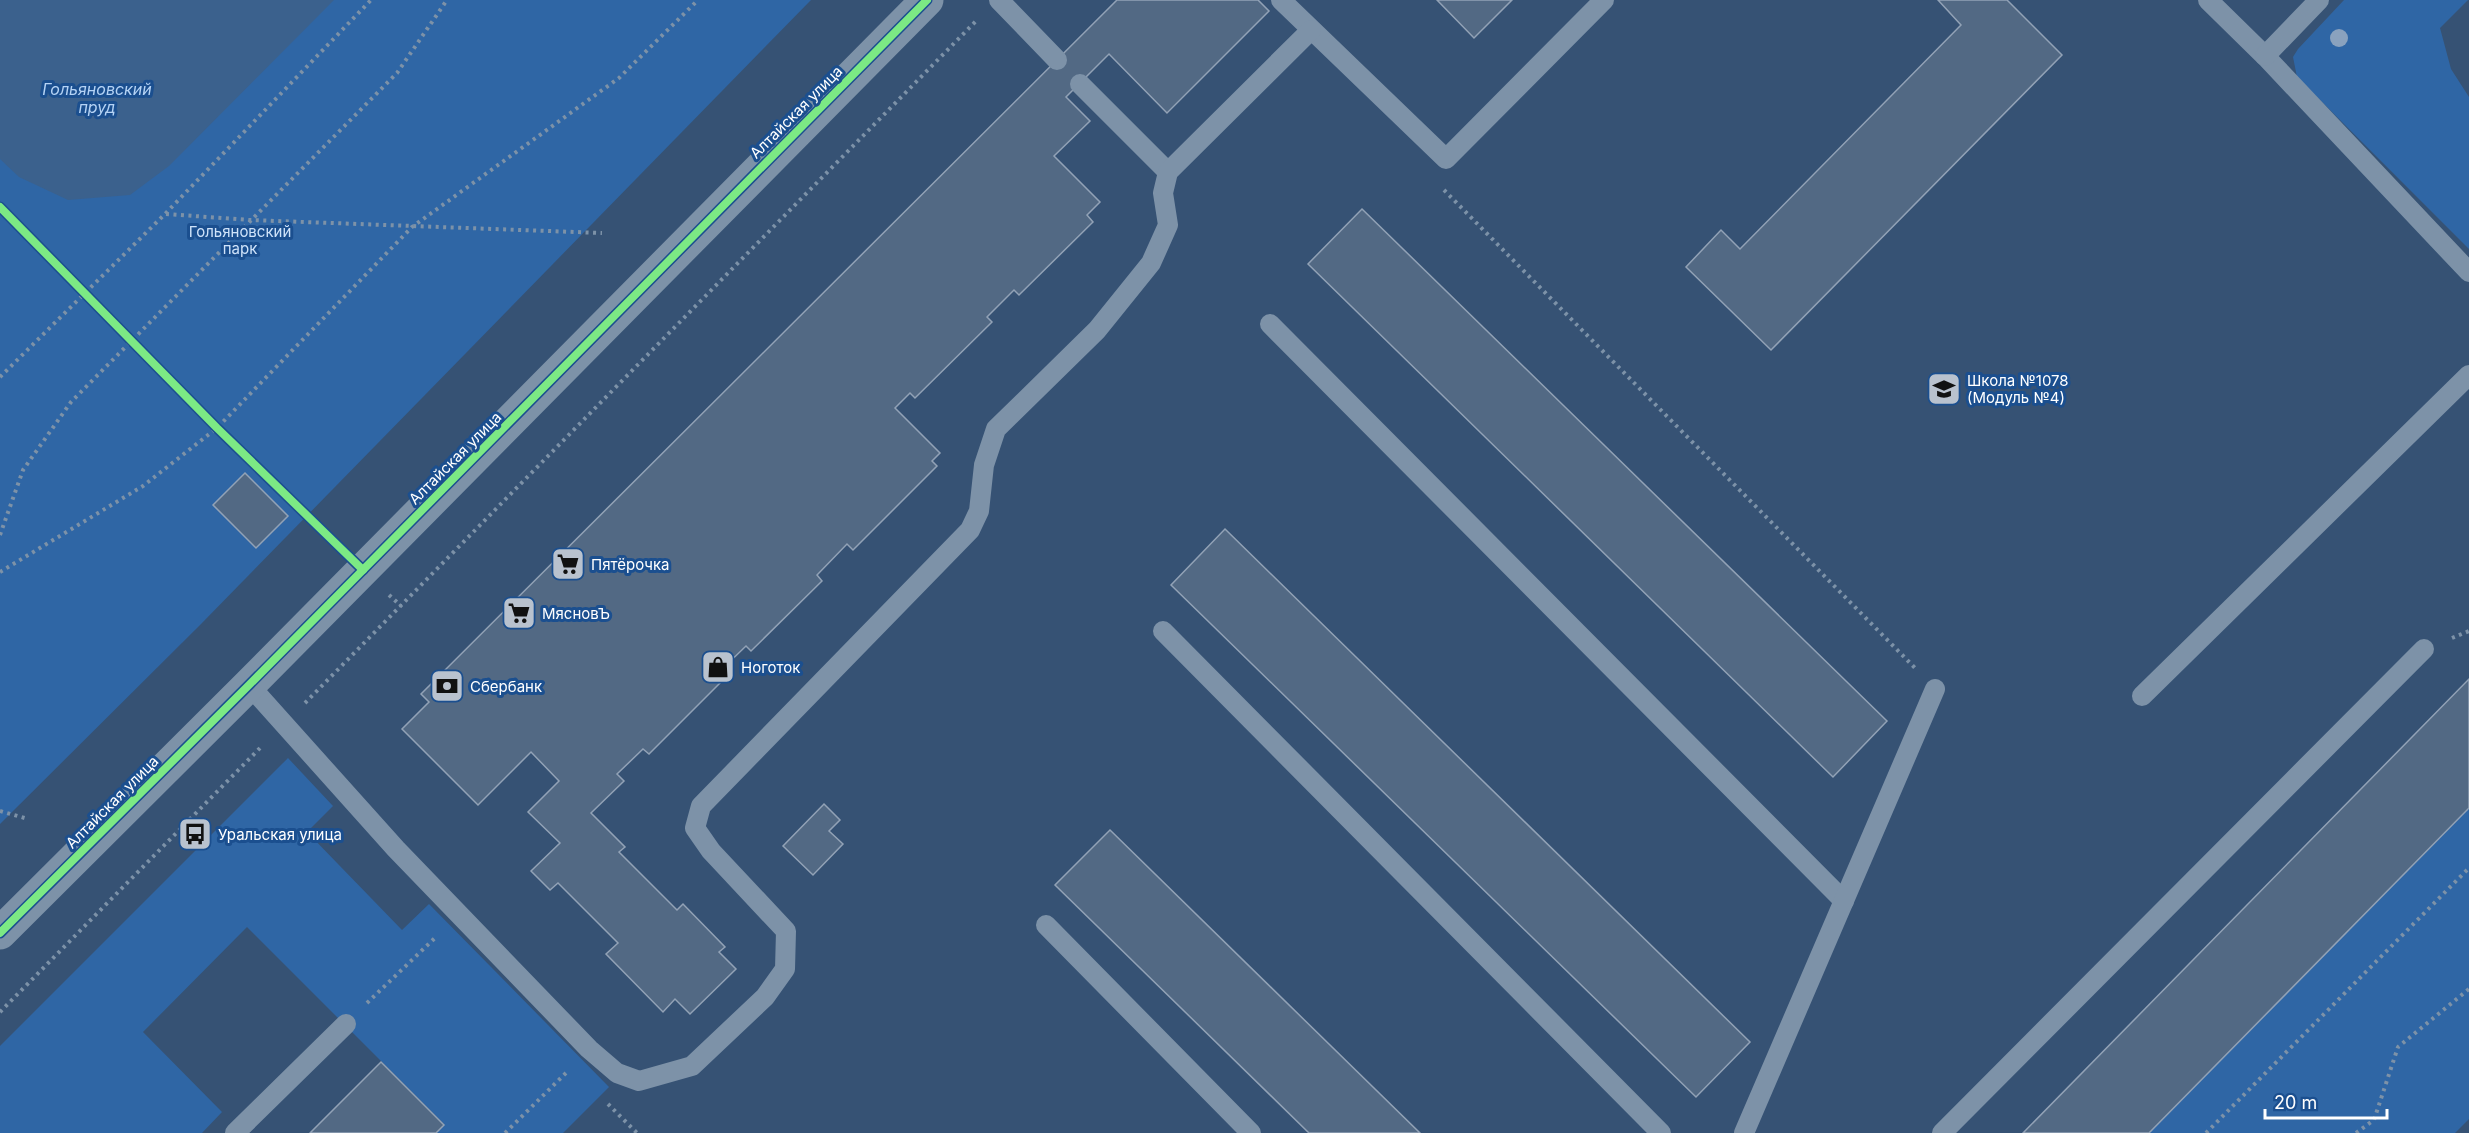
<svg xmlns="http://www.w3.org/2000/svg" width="2469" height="1133" viewBox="0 0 2469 1133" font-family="Inter,sans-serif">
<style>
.green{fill:#2f66a5}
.water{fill:#3b618d}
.building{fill:#526984;stroke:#92a2b6;stroke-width:1.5}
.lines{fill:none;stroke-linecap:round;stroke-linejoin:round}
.path{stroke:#7d92a8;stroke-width:4;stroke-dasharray:3 4.5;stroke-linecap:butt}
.service{stroke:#7d92a8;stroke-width:20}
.tertiary{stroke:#7d92a8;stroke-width:33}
.cycleway-casing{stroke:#1b4f8f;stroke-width:11}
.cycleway{stroke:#7ce984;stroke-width:8}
.tree{fill:#8aa2be}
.labels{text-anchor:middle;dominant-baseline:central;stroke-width:6;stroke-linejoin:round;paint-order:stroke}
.street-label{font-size:15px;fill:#fff;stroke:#1b4f8f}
.park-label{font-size:15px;fill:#cfe3fa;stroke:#1b4f8f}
.poi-label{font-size:15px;fill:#fff;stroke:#1b4f8f;text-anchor:start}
.water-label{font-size:16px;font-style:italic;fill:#b5d3f5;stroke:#1b4f8f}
</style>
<rect width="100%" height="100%" fill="#365274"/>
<!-- green -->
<g class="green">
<polygon points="0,0 811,0 201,624 0,824"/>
<polygon points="2344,0 2468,0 2440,28 2451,69 2469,97 2469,249 2297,77 2293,57 2298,49"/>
<polygon points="288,758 333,806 307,832 402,930 429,904 609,1087 563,1133 436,1133 444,1124 247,927 143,1032 222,1112 202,1133 0,1133 0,1046"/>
<polygon points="2469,808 2469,1119 2455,1133 2149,1133"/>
</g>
<!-- water -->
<polygon class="water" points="0,0 334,0 169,166 130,195 68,200 19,177 0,159"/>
<!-- building -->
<g class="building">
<polygon points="1117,0 1258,0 1269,11 1167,113 1109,54 1066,97 1090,121 1054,156 1100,202 1087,215 1093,222 1019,295 1014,290 987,317 992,322 915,398 910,393 895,408 940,453 932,461 937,466 853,550 847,544 817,575 822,581 751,651 746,646 716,675 722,681 649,754 643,749 617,774 624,781 591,813 625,847 619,852 677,910 683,904 725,947 719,952 736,969 690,1014 675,999 663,1012 606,954 618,943 558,883 550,890 531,871 560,843 528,812 559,781 531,752 478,805 402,729 429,702 421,694"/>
<polygon points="1437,0 1512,0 1474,38"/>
<polygon points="1938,0 2007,0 2062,55 1771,350 1686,267 1721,230 1740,249 1961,25"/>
<polygon points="1362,209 1887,721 1833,777 1308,264"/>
<polygon points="245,473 288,516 256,548 213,505"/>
<polygon points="1225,529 1750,1042 1696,1097 1171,585"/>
<polygon points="2469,679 2469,808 2149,1133 2023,1133"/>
<polygon points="824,804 840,820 829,831 843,844 813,875 783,846"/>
<polygon points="1110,830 1420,1133 1309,1133 1055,885"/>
<polygon points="381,1062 444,1125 436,1133 310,1133"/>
</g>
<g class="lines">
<!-- path -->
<g class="path">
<polyline points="1444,190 1915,668"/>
<polyline points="0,207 217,428 336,544"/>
<polyline points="166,214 250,220 602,233"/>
<polyline points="0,377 165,214 371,0"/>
<polyline points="0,535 23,470 71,402 397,73 447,0"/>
<polyline points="0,572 143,486 217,428 412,227 619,78 698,0"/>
<polyline points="389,595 401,606"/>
<polyline points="2452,638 2469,631"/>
<polyline points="305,703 977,20"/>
<polyline points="0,811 28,819"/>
<polyline points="367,1003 437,936"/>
<polyline points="0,1012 262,746"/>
<polyline points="608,1104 637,1133"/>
<polyline points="505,1133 568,1071"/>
<polyline points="2206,1133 2469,868"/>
<polyline points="2356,1133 2374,1120 2398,1047 2469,989"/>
</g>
<!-- service -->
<g class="service">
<polyline points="999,0 1057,60"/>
<polyline points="1281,0 1446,159 1604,0"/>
<polyline points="2208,0 2265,56 2469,272"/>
<polyline points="2265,56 2319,0"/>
<polyline points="1080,84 1168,172"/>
<polyline points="1270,324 1844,901"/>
<polyline points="1163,631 1661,1133"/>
<polyline points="249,685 396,849 589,1049 617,1073 639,1081 692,1066 765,997 785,969 786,931 711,851 695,828 701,806 970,530 979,511 984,465 996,429 1097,330 1151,263 1168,225 1163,193 1168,172 1311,30"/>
<polyline points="2142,696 2469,375"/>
<polyline points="1046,925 1251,1133"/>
<polyline points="235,1133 346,1024"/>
<polyline points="1744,1133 1935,689"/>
<polyline points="1942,1133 2424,649"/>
</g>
<!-- tertiary -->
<polyline class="tertiary" points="0,933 249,685 927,0"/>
<defs>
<g id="cycleway">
<polyline points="0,207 217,428 363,570"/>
<polyline points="0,933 249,685 927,0"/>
</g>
</defs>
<!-- cycleway casing -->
<use href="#cycleway" class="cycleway-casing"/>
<!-- cycleway -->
<use href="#cycleway" class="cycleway"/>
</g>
<!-- trees -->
<circle class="tree" cx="2339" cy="38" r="9"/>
<!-- icons -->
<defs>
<symbol id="school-square" viewBox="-11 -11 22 22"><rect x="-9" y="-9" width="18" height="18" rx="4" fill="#b9c2ce" stroke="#1b4f8f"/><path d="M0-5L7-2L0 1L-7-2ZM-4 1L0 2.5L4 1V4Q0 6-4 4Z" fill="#111"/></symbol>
<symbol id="supermarket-square" viewBox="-11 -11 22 22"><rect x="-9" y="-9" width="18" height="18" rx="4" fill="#b9c2ce" stroke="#1b4f8f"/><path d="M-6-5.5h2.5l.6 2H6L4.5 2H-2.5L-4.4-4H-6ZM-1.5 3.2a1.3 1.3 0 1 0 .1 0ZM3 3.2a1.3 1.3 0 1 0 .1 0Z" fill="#111"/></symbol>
<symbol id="shop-square" viewBox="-11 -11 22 22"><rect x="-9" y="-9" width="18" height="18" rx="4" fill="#b9c2ce" stroke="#1b4f8f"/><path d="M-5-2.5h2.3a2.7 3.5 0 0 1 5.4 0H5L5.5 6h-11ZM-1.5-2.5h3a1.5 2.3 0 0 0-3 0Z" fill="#111"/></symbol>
<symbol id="bank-square" viewBox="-11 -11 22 22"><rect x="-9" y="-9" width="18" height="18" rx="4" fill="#b9c2ce" stroke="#1b4f8f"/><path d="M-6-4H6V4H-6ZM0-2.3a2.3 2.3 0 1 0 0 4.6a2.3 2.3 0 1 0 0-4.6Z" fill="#111"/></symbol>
<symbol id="bus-square" viewBox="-11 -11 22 22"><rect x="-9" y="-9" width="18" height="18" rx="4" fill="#b9c2ce" stroke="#1b4f8f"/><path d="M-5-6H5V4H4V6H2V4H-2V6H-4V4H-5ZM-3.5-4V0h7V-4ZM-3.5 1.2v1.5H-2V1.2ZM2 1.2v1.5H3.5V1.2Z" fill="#111"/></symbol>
</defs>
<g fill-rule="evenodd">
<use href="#school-square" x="1925" y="370" width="38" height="38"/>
<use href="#supermarket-square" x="549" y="545" width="38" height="38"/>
<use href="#supermarket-square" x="500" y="594" width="38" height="38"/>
<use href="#shop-square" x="699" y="648" width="38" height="38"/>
<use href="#bank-square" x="428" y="667" width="38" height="38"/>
<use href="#bus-square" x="176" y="815" width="38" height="38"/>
</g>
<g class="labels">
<!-- street labels -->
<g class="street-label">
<text transform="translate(796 112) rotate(-45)">Алтайская улица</text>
<text transform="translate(455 458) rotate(-45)">Алтайская улица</text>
<text transform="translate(112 802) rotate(-45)">Алтайская улица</text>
</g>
<!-- park labels -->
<g class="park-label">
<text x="240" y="231">Гольяновcкий<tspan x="240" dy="17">парк</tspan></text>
</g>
<!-- poi labels -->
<g class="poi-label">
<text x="1967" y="380">Школа №1078<tspan x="1967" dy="17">(Модуль №4)</tspan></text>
<text x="591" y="564">Пятёрочка</text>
<text x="542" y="613">МясновЪ</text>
<text x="741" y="667">Ноготок</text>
<text x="470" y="686">Сбербанк</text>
<text x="218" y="834">Уральская улица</text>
</g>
<!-- water labels -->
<g class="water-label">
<text x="97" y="89">Гольяновский<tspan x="97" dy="18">пруд</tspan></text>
</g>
</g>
<!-- scale -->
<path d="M2265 1109v9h122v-9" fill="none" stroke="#ffffff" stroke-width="3"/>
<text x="2274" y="1109" font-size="18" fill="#ffffff" stroke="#1b4f8f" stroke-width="4.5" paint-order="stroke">20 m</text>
</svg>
